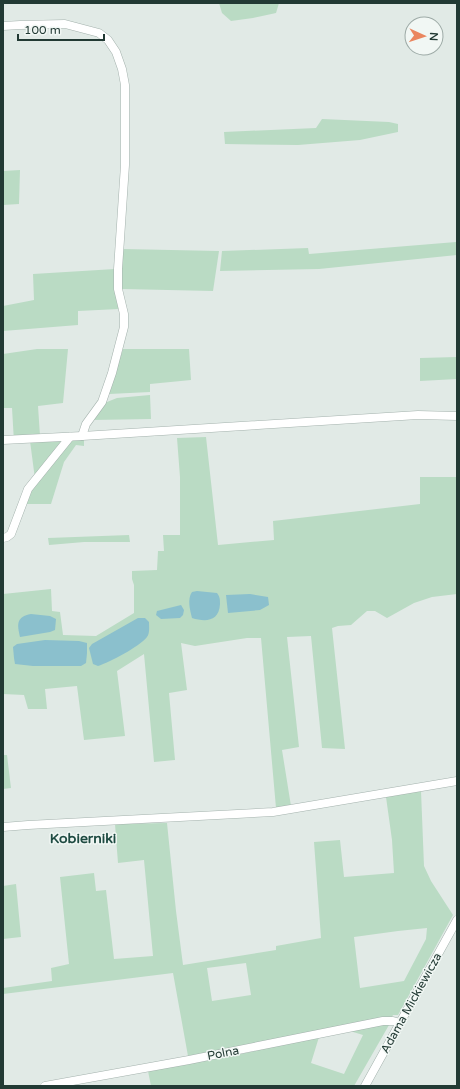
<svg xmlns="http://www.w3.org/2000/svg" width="460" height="1089" viewBox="0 0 460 1089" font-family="'Varela Round',sans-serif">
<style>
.green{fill:#badbc4;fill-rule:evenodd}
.water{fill:#8bc0cd}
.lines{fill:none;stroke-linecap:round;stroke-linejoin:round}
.minor-casing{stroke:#a4b2ad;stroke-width:9}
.minor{stroke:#fff;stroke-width:8}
.labels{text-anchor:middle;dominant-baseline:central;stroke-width:3;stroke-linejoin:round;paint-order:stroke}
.street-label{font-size:12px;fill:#223a34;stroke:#f1f7f4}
.quarter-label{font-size:14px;font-weight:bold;fill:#1f4b42;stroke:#f1f7f4}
</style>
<rect width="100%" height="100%" fill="#e1eae6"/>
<!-- green -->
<g class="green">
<polygon points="219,3 279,3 276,13 253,18 231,21 222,13"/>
<polygon points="322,119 389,122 398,124 398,132 360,140 298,145 225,144 224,132 316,128"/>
<polygon points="20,170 19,204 3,205 3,171"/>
<polygon points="456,242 457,255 319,269 220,271 222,251 308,248 309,254"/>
<polygon points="123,249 219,251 213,291 122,289 121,271"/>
<polygon points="115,269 119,309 78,311 78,325 3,331 3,306 34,300 33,274"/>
<polygon points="37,349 68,349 63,403 38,406 40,436 65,439 35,479 30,441 14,442 12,408 3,408 3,354"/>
<polygon points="123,349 189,349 191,380 150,384 150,392 109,394"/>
<polygon points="457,357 457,379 420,381 420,358"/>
<polygon points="150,395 151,419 92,420 102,404 117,398"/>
<polygon points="206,437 218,545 274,540 273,521 420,504 420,477 457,477 457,594 432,597 414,603 387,618 375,611 367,611 351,625 338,626 332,628 345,749 322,748 311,636 287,637 299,747 282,750 291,806 276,808 261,638 247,638 195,646 181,643 187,690 169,693 175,760 154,762 144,654 117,671 125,736 84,740 77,686 45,689 47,709 28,709 24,695 3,694 3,594 51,589 52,611 60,612 63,635 96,636 134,613 134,585 132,579 132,571 157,570 158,551 164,551 163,535 180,535 180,477 177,438"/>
<polygon points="71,438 84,438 84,446 76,445 64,462 51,504 24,504 30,490"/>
<polygon points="129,535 130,542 84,542 49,545 48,538"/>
<polygon points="3,755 7,755 11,788 3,789"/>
<path d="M421,791L424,866L431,881L453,915L398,1015H393L391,1019L188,1056L173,973L3,994V988L52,981L51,968L69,964L60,877L94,873L96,891L106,890L114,959L153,956L144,860L118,863L115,824L167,823L176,911L183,965L276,950V946L321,938L314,842L340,840L344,877L394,873L392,840L386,797ZM427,928L426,939L404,981L360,988L354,937L398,931ZM246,963L251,995L212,1001L207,968Z"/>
<polygon points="16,884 21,937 3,939 3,886"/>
<polygon points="386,1024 389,1025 354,1086 151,1086 148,1071 222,1058 319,1037 311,1063 344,1074 363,1035 350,1031"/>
</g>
<!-- water -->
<g class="water">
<path d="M197,591L217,593C220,597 220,599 220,604C219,622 205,622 192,618C190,610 187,599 192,592Z"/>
<polygon points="250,594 268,597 269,605 260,610 228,613 226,595"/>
<polygon points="181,605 184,610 183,615 180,618 161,619 156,615 157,611"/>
<path d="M31,614L50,616L56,619L55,630L50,632L20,637C17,624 16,617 31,614Z"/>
<path d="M138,618H145L149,622C149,627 150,633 147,637C139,647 110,662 98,666L93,664L89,648L92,644Z"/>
<polygon points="45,640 79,641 87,643 87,653 86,663 81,666 33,666 15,664 14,658 13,647 17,644"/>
</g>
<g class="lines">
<defs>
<g id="minor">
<polyline points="3,26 20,25 65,24 99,33 108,40 116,52 122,69 125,85 125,165 118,269 118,289 124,314 124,327 112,373 102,402 86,424 82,436"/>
<polyline points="3,440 82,436 418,415 457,416"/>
<polyline points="3,538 7,537 11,534 25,497 28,489 70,437"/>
<polyline points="3,827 28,825 273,812 457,781"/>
<polyline points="45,1086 189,1060 383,1021 393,1021 400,1023"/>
<polyline points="365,1086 457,920"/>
</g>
</defs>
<!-- minor casing -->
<use href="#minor" class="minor-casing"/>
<!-- minor -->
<use href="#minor" class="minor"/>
</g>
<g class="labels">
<!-- street labels -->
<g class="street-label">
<text transform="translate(411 1003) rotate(-61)">Adama Mickiewicza</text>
<text transform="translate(223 1053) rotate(-11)">Polna</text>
</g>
<!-- quarter labels -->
<g class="quarter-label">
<text x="83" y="838">Kobierniki</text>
</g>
</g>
<!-- border -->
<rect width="460" height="1089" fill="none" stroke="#223a34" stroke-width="8"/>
<!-- north arrow -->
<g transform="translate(424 36) rotate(93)"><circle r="19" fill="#f1f7f4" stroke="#9eaba7"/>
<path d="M0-3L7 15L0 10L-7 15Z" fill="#ea865f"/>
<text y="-6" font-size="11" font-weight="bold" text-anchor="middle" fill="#223a34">N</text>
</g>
<!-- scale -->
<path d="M18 34v6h86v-6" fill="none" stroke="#223a34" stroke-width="2"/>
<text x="24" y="34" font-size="12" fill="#223a34" stroke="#f1f7f4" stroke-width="3" paint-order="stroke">100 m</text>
</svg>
